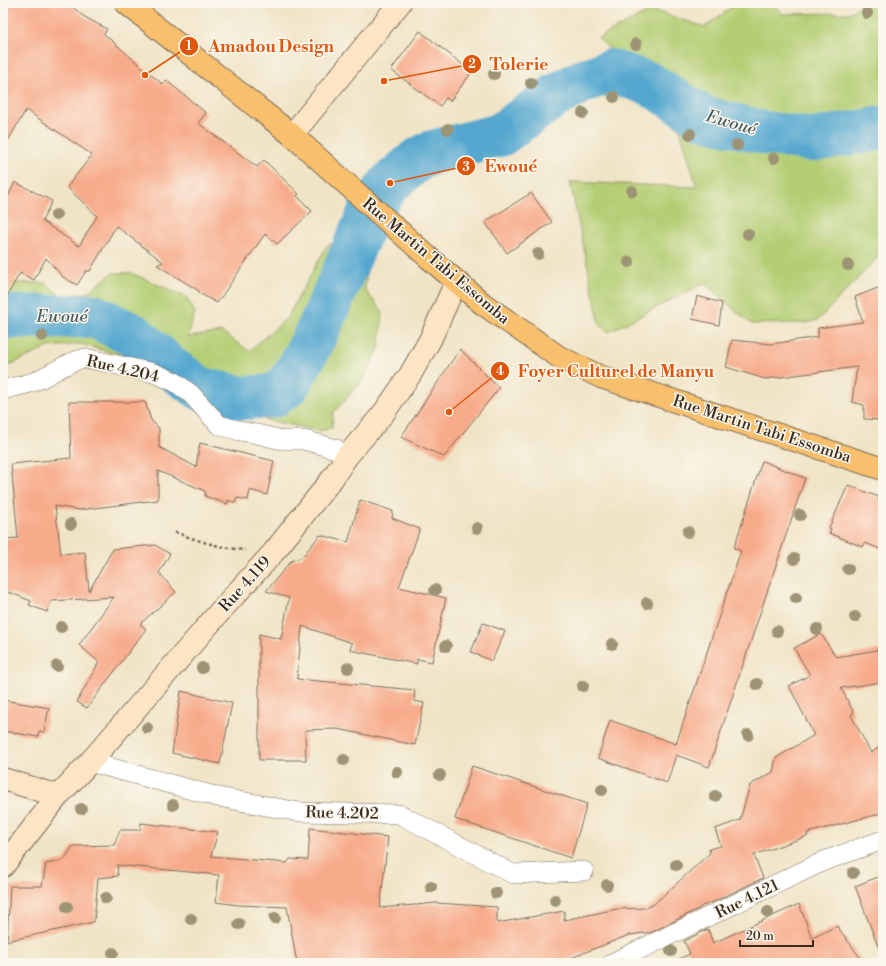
<svg xmlns="http://www.w3.org/2000/svg" width="886" height="966" viewBox="0 0 886 966" font-family="'Libre Bodoni',serif">
<style>
.green{fill:#b4ce73;stroke:#787c48}
.lines{fill:none;stroke-linecap:round;stroke-linejoin:round}
.river{stroke:#54a7cf;stroke-width:44}
.building{fill:#f7ab8a}
.street-casing{stroke:#7a6b59;stroke-width:20}
.secondary-casing{stroke:#7a6b59;stroke-width:24}
.primary-casing{stroke:#7a6b59;stroke-width:24}
.path{stroke:#7a6b59;stroke-width:2.5;stroke-dasharray:3 3;stroke-linecap:butt}
.street{stroke:#fff;stroke-width:19}
.secondary{stroke:#fce5c4;stroke-width:22}
.primary{stroke:#f8bf6c;stroke-width:22}
.tree{fill:#9d9475}
.labels{text-anchor:middle;dominant-baseline:central;stroke-width:3;stroke-linejoin:round;paint-order:stroke}
.street-label{font-size:16px;fill:#3b2a1e;stroke:#fbf7ec}
.water-label{font-size:17px;font-style:italic;fill:#455c65;stroke:#fbf7ec}
.leader{fill:none;stroke:#df570d;stroke-width:1.5}
.callout-dot{fill:#df570d;stroke:#fbf7ec;stroke-width:1.5}
.mark-label{font-size:12px;text-anchor:middle;font-weight:bold;fill:#fff}
.callout-label{font-size:17px;text-anchor:middle;font-weight:bold;fill:#df570d;stroke:#fbf7ec;stroke-width:3;stroke-linejoin:round;paint-order:stroke}
</style>
<rect width="100%" height="100%" fill="#fbf7ec"/>
<filter id="ink" filterUnits="userSpaceOnUse"><feTurbulence type="fractalNoise" baseFrequency=".025" numOctaves="2"/><feDisplacementMap in="SourceGraphic" scale="8" xChannelSelector="R" yChannelSelector="G"/><feConvolveMatrix kernelMatrix="1 2 1 2 8 2 1 2 1" color-interpolation-filters="sRGB"/></filter>
<filter id="wash" filterUnits="userSpaceOnUse"><feTurbulence type="fractalNoise" baseFrequency=".012" numOctaves="4" result="noise"/><feDisplacementMap in="SourceGraphic" scale="16" xChannelSelector="R" yChannelSelector="G"/><feGaussianBlur stdDeviation="0.9" result="paint"/><feColorMatrix in="noise" values="0 0 0 0 0 0 0 0 0 0 0 0 0 0 0 0 0 1.4 0 .05"/><feComposite in="paint" operator="in"/></filter>
<g filter="url(#wash)">
<rect width="100%" height="100%" fill="#f0e4c6"/>
<!-- green -->
<g class="green">
<polygon points="737,3 773,3 782,14 850,13 863,3 883,3 883,252 818,320 807,323 751,324 704,283 609,332 600,326 570,182 697,187 675,113 598,38 652,10 705,27"/>
<polygon points="354,229 369,246 365,290 383,312 379,348 363,380 333,413 332,428 321,431 238,414 153,365 82,344 49,347 3,368 3,283 46,283 61,296 87,293 113,273 131,273 186,297 195,312 188,337 222,332 249,351 287,318 326,247"/>
</g>
<g class="lines">
<!-- river -->
<polyline class="river" points="3,317 94,316 135,336 171,368 201,389 242,398 273,396 287,386 300,365 319,328 370,211 390,183 417,160 432,152 500,135 555,96 583,81 611,71 650,84 704,118 765,133 813,140 883,128"/>
</g>
<g id="blocks">
<!-- building -->
<g class="building">
<polygon points="3,3 68,3 83,16 107,29 104,34 162,84 166,80 206,113 198,123 257,167 264,160 299,194 297,196 312,211 277,244 265,234 217,303 199,293 199,291 157,265 163,262 116,226 90,271 86,271 77,285 63,277 46,258 34,280 20,273 3,303 3,207 15,182 52,201 42,221 79,246 97,216 67,187 92,155 26,110 3,149"/>
<polygon points="420,31 472,72 450,101 446,98 440,106 391,70"/>
<polygon points="531,193 552,222 507,253 485,222"/>
<polygon points="883,286 883,420 864,419 864,405 852,402 857,367 765,379 726,367 732,340 771,344 818,337 818,328 863,322 855,297"/>
<polygon points="697,296 722,303 719,325 692,319"/>
<polygon points="460,349 499,388 444,457 401,437"/>
<polygon points="69,402 145,402 151,420 159,428 159,447 196,467 200,443 274,461 267,495 250,490 248,500 237,498 235,503 228,500 227,504 205,496 205,491 158,471 158,500 79,510 55,506 61,554 85,552 89,591 113,549 155,545 170,554 159,573 176,592 140,624 146,629 87,708 77,702 99,662 79,645 114,597 51,601 47,612 29,605 31,601 11,593 3,592 3,539 18,538 11,464 71,458"/>
<polygon points="762,461 805,478 709,767 676,755 667,783 598,758 610,720 676,744 741,551 734,548"/>
<polygon points="848,485 879,497 878,500 883,502 883,550 865,543 863,547 829,533 831,529 829,528"/>
<polygon points="360,500 393,511 392,518 420,529 399,587 446,598 432,662 417,659 417,664 350,650 352,643 302,626 297,679 415,690 414,701 424,703 415,745 337,729 305,730 306,760 259,760 259,634 281,639 289,598 266,591 291,561 302,557 320,535 348,542"/>
<polygon points="483,623 505,631 492,661 471,652"/>
<polygon points="821,634 836,657 883,649 883,682 841,688 854,713 851,715 871,753 883,744 883,813 807,833 808,836 754,855 763,878 717,900 700,907 700,908 652,932 629,935 558,963 297,963 287,907 238,905 216,902 219,875 117,865 118,876 98,878 94,922 7,941 10,886 42,886 46,864 64,860 73,846 114,845 120,830 140,830 141,823 218,832 211,856 287,863 290,859 308,860 310,828 388,837 380,908 437,903 497,907 497,923 564,911 564,920 617,909 646,908 654,904 710,853 709,849 721,846 715,829 740,820 750,785 773,772 776,758 814,735 789,686 810,675 794,648"/>
<polygon points="181,691 232,703 220,764 172,753"/>
<polygon points="3,700 49,708 44,732 39,731 38,737 3,731"/>
<polygon points="472,766 587,804 571,858 455,819"/>
<polygon points="883,875 883,954 881,954 855,886"/>
<polygon points="799,904 812,938 837,926 864,963 670,963 690,954 684,941 708,929 713,943"/>
</g>
</g>
</g>
<g filter="url(#ink)">
<use href="#blocks" fill-opacity="0" stroke="#7a6b59" stroke-width="1"/>
<g class="lines">
<defs>
<g id="street">
<path d="M3,390C13,387 24,385 33,382C51,375 66,362 85,358L154,373L175,382L191,394L219,425L240,431L257,434L282,440H304L336,449L347,456"/>
<polyline points="90,762 218,797 299,812 399,814 513,874 584,871"/>
<polyline points="612,963 824,861 883,840"/>
</g>
<g id="secondary">
<polyline points="292,135 400,3"/>
<polyline points="3,779 58,796"/>
<polyline points="3,866 58,796 90,762 223,608 273,553 332,479 347,456 383,414 410,375 430,340 456,282"/>
</g>
<polyline id="primary" points="126,3 292,135 429,258 483,304 559,357 601,377 883,469"/>
</defs>
<!-- street casing -->
<use href="#street" class="street-casing"/>
<!-- secondary casing -->
<use href="#secondary" class="secondary-casing"/>
<!-- primary casing -->
<use href="#primary" class="primary-casing"/>
<!-- path -->
<path class="path" d="M175,532C198,541 221,548 245,550"/>
<!-- street -->
<use href="#street" class="street"/>
<!-- secondary -->
<use href="#secondary" class="secondary"/>
<!-- primary -->
<use href="#primary" class="primary"/>
</g>
<!-- trees -->
<g class="tree">
<circle cx="867" cy="13" r="6"/>
<circle cx="636" cy="44" r="6"/>
<circle cx="494" cy="74" r="6"/>
<circle cx="531" cy="83" r="6"/>
<circle cx="614" cy="97" r="6"/>
<circle cx="583" cy="113" r="6"/>
<circle cx="448" cy="129" r="6"/>
<circle cx="690" cy="134" r="6"/>
<circle cx="737" cy="145" r="6"/>
<circle cx="774" cy="158" r="6"/>
<circle cx="632" cy="191" r="6"/>
<circle cx="56" cy="215" r="6"/>
<circle cx="748" cy="234" r="6"/>
<circle cx="538" cy="254" r="6"/>
<circle cx="629" cy="262" r="6"/>
<circle cx="848" cy="265" r="6"/>
<circle cx="42" cy="336" r="6"/>
<circle cx="800" cy="515" r="6"/>
<circle cx="71" cy="524" r="6"/>
<circle cx="477" cy="528" r="6"/>
<circle cx="688" cy="532" r="6"/>
<circle cx="794" cy="559" r="6"/>
<circle cx="848" cy="569" r="6"/>
<circle cx="435" cy="590" r="6"/>
<circle cx="796" cy="598" r="6"/>
<circle cx="647" cy="603" r="6"/>
<circle cx="855" cy="617" r="6"/>
<circle cx="61" cy="627" r="6"/>
<circle cx="817" cy="629" r="6"/>
<circle cx="777" cy="631" r="6"/>
<circle cx="612" cy="644" r="6"/>
<circle cx="446" cy="646" r="6"/>
<circle cx="57" cy="666" r="6"/>
<circle cx="202" cy="668" r="6"/>
<circle cx="348" cy="668" r="6"/>
<circle cx="757" cy="684" r="6"/>
<circle cx="583" cy="686" r="6"/>
<circle cx="147" cy="728" r="6"/>
<circle cx="748" cy="735" r="6"/>
<circle cx="344" cy="760" r="6"/>
<circle cx="397" cy="772" r="6"/>
<circle cx="440" cy="775" r="6"/>
<circle cx="602" cy="790" r="6"/>
<circle cx="715" cy="796" r="6"/>
<circle cx="173" cy="805" r="6"/>
<circle cx="81" cy="809" r="6"/>
<circle cx="676" cy="865" r="6"/>
<circle cx="853" cy="873" r="6"/>
<circle cx="607" cy="885" r="6"/>
<circle cx="431" cy="887" r="6"/>
<circle cx="496" cy="893" r="6"/>
<circle cx="106" cy="898" r="6"/>
<circle cx="555" cy="900" r="6"/>
<circle cx="67" cy="907" r="6"/>
<circle cx="768" cy="912" r="6"/>
<circle cx="275" cy="918" r="6"/>
<circle cx="191" cy="919" r="6"/>
<circle cx="239" cy="924" r="6"/>
<circle cx="671" cy="951" r="6"/>
<circle cx="113" cy="953" r="6"/>
</g>
</g>
<g class="labels">
<!-- street labels -->
<g class="street-label">
<text transform="translate(436 261) rotate(40)">Rue Martin Tabi Essomba</text>
<text transform="translate(123 369) rotate(13)">Rue 4.204</text>
<text transform="translate(762 429) rotate(18)">Rue Martin Tabi Essomba</text>
<text transform="translate(245 584) rotate(-48)">Rue 4.119</text>
<text transform="translate(342 813) rotate(1)">Rue 4.202</text>
<text transform="translate(747 899) rotate(-26)">Rue 4.121</text>
</g>
<!-- water labels -->
<g class="water-label">
<text transform="translate(731 123) rotate(16)">Ewoué</text>
<text x="62" y="317">Ewoué</text>
</g>
</g>
<!-- callouts -->
<path class="leader" d="M145 75L189 46M384 81L472 64M390 183L466 166M449 412L500 371"/>
<g class="callout-dot">
<circle cx="145" cy="75" r="4"/>
<circle cx="384" cy="81" r="4"/>
<circle cx="390" cy="183" r="4"/>
<circle cx="449" cy="412" r="4"/>
<circle cx="189" cy="46" r="10"/>
<circle cx="472" cy="64" r="10"/>
<circle cx="466" cy="166" r="10"/>
<circle cx="500" cy="371" r="10"/>
</g>
<g class="mark-label">
<text x="189" y="50">1</text>
<text x="472" y="68">2</text>
<text x="466" y="171">3</text>
<text x="500" y="375">4</text>
</g>
<g class="callout-label">
<text x="271" y="52">Amadou Design</text>
<text x="519" y="70">Tolerie</text>
<text x="511" y="172">Ewoué</text>
<text x="616" y="377">Foyer Culturel de Manyu</text>
</g>
<!-- margin -->
<rect width="886" height="966" fill="none" stroke="#fbf7ec" stroke-width="16"/>
<!-- scale -->
<path d="M740 940v6h73v-6" fill="none" stroke="#3b2a1e" stroke-width="2"/>
<text x="746" y="940" font-size="12" fill="#3b2a1e" stroke="#fbf7ec" stroke-width="3" paint-order="stroke">20 m</text>
</svg>
